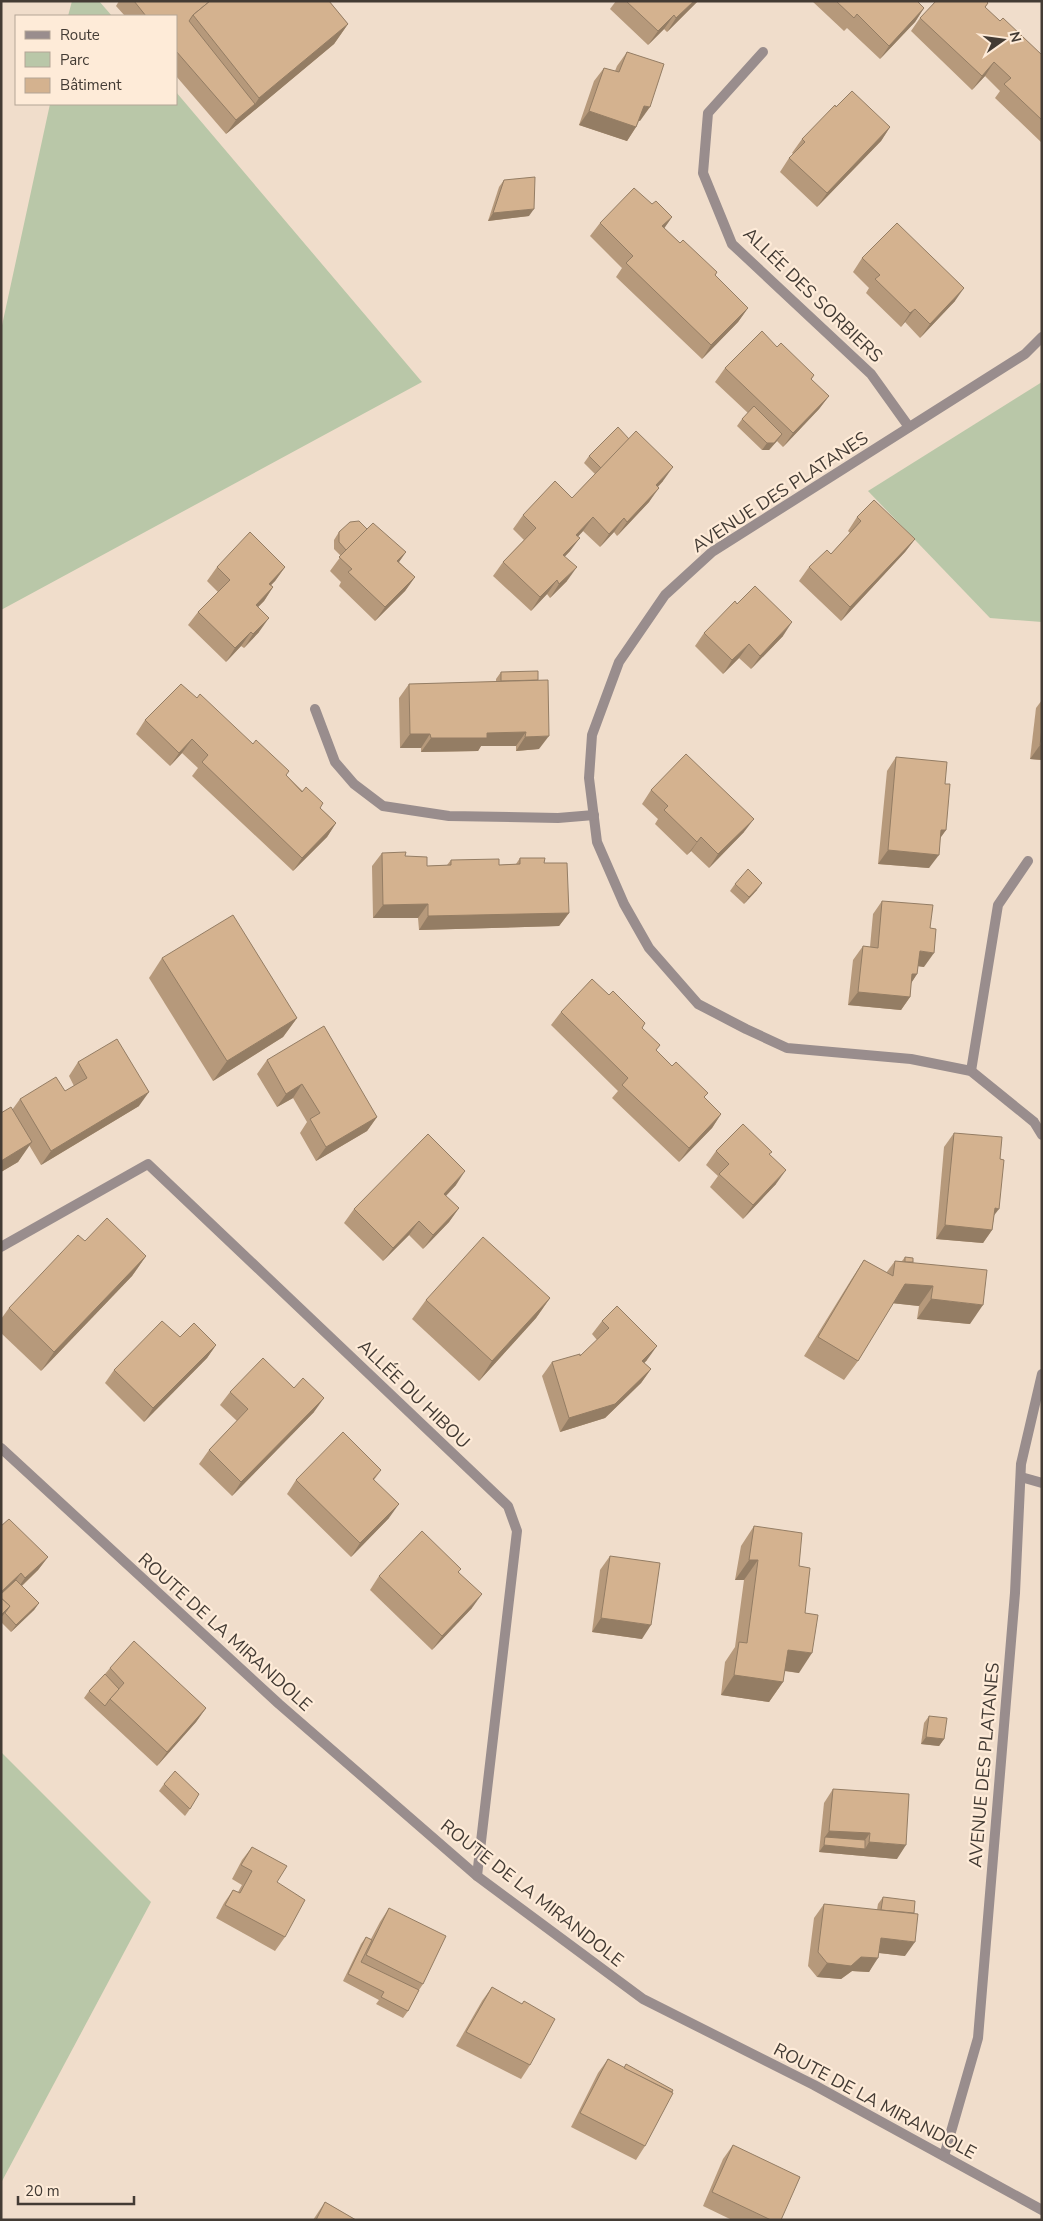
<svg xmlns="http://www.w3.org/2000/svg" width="1043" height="2221" viewBox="0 0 1043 2221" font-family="'Nunito Sans',sans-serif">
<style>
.green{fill:#b9c7a8}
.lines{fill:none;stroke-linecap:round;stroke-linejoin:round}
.minor{stroke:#998d8d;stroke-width:10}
.tertiary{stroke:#998d8d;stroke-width:10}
.wall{fill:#b6997b}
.shaded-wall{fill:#947d64}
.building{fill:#d4b28f;stroke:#947d64}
.labels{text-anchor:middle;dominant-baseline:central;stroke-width:4.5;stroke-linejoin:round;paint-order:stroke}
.street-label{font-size:18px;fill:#433b34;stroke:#feebd8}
</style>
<rect width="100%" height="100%" fill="#f0ddcb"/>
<!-- green -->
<g class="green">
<polygon points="72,1 99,1 112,16 68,16"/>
<polygon points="176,92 422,382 1,610 1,330 50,104 176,104"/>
<polygon points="1042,382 1042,622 990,618 868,491"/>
<polygon points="1,1752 151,1902 1,2183"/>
</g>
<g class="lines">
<!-- minor -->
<g class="minor">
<polyline points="763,52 708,113 703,173 732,244 871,374 909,427"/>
<polyline points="1042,337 1025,354 712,552 665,595 619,662 592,735 589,778 597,842 624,904 649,948 698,1004 746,1029 787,1048 911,1059 971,1071 1034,1122 1042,1135"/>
<polyline points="315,709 335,762 354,784 383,806 449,816 558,818 594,815"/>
<polyline points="971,1071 998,905 1028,861"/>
<polyline points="1,1247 148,1164 508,1506 517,1531 477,1876"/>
<polyline points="1021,1477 1042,1483"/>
<polyline points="944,2156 978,2038 1015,1593 1021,1464 1042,1374"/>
</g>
<!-- tertiary -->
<polyline class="tertiary" points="1,1448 279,1704 477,1876 643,1999 814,2085 1042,2210"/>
</g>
<!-- wall -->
<g class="wall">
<polygon points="119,1 329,1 348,24 334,44 226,134 176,76 176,16 125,16 116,6"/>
<polygon points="616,1 698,1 667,32 664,29 648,45 610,9"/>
<polygon points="812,1 917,1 924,8 915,22 880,59 847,28 844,31"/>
<polygon points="988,3 985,8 1000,21 1042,55 1042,143 995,98 1000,91 985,76 972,90 911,31 920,18"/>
<polygon points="627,52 640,121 639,121 636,127 627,141 579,125 594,81 604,68 615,71 617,66"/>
<polygon points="836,107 890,127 881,141 817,207 780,172 789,158 793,154 792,153 802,139"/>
<polygon points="504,180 529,216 488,221 499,187"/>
<polygon points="652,204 672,217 664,228 680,243 717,272 715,276 748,308 738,322 702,359 616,277 622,268 590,236 600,223"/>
<polygon points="862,258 955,301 920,338 905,322 901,327 866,293 869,288 853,272"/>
<polygon points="777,347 814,375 811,380 829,396 819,409 783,447 777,441 769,450 762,450 737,426 742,419 748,413 715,382 725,368"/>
<polygon points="589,456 663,481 658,487 649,502 617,536 614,532 600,547 583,531 578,536 570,551 565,556 567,581 550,598 547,594 531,611 493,576 503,562 524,540 513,529 523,515 572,498 595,474 584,463"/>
<polygon points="857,517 915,539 905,552 841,621 799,581 809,567 831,554 850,533 848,531"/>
<polygon points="367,529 406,552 399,562 415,577 405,591 375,621 339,586 341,582 330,571 341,556 334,549 334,540 339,532"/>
<polygon points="217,567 285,567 275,581 271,585 273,587 264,601 258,607 259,632 244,648 241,646 226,662 188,625 198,612 218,592 207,581"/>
<polygon points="737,604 783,636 751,669 739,658 723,674 695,646 704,633"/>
<polygon points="501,672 539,749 516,751 516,746 481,746 478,751 421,752 421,748 400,748 399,698 409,684 496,682 496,679"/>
<polygon points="197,698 286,775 336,823 327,837 293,871 192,776 198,768 182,753 170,766 136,734 145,720"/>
<polygon points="1042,700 1042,760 1030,759 1036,708"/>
<polygon points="896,757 945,784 946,830 940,838 929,868 878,864 887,771"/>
<polygon points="651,790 744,832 709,868 691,851 687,855 655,824 658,819 642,804"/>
<polygon points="382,853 405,856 427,866 447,865 451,860 499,865 516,864 520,858 544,863 569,913 559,926 419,930 418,918 373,918 372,866"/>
<polygon points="735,884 757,890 744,904 730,891"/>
<polygon points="882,901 924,967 918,966 917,974 911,983 910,997 901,1010 848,1005 853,960 863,946 870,947 873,914"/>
<polygon points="162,958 297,1018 283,1037 213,1081 149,978"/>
<polygon points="609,995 645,1023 642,1028 656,1050 721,1114 712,1128 679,1162 612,1098 618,1091 551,1025 561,1012"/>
<polygon points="267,1060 377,1117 367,1131 316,1161 300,1133 307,1122 293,1098 277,1107 257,1074"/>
<polygon points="78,1062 139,1106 41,1165 29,1145 18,1162 1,1172 1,1113 12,1110 20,1099 65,1091 74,1086 69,1076"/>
<polygon points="954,1133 994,1216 992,1230 983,1243 936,1239 944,1147"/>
<polygon points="716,1151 770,1155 776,1184 743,1219 710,1187 718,1176 706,1165"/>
<polygon points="456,1185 446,1196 459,1208 449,1222 423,1249 409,1235 383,1261 344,1223 354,1209"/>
<polygon points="85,1241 146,1256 132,1276 41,1371 1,1333 1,1319 9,1308"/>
<polygon points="905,1257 913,1262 970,1324 917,1319 919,1306 892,1303 858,1361 844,1380 804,1356 851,1280 864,1260 886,1273 895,1261 902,1261"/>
<polygon points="550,1298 536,1318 479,1381 412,1319 426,1300"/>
<polygon points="602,1321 647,1360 644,1363 651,1369 641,1383 605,1418 560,1432 542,1376 552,1362 580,1356 597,1340 592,1334"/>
<polygon points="180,1337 216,1345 207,1358 144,1422 105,1383 114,1370"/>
<polygon points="230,1392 314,1412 232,1496 199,1464 209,1450 237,1421 220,1405"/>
<polygon points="381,1470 374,1480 389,1518 351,1557 287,1494 296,1480"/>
<polygon points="1,1526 48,1557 38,1570 22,1586 39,1603 34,1610 11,1632 1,1622"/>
<polygon points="754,1526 799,1566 799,1673 784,1671 783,1682 769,1702 721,1695 725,1662 735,1647 744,1580 735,1580 741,1546"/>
<polygon points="610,1556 642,1639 592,1632 600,1570"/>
<polygon points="459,1572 472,1608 432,1650 370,1590 379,1576"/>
<polygon points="110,1668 206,1708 196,1722 157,1766 84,1698 89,1691 105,1674"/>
<polygon points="929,1716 944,1739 939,1746 921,1744 924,1723"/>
<polygon points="164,1784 190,1809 185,1816 159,1791"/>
<polygon points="833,1789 897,1859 819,1852 824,1803"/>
<polygon points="252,1847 277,1882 285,1937 275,1951 216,1918 224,1903 233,1890 238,1892 242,1885 232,1879 242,1860"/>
<polygon points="883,1897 905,1956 879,1953 869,1972 852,1971 841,1979 817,1977 808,1966 814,1918 824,1904 877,1910 878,1904"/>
<polygon points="389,1908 423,1984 419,1990 408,2011 403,2018 376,2004 379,2000 343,1981 361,1944 366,1937 371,1939 380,1922"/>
<polygon points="492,1987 521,2004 530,2065 521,2079 456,2046 482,2001"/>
<polygon points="608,2059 624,2068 626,2064 645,2146 636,2160 571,2127 598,2073"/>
<polygon points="733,2145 781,2220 732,2220 703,2206 723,2159"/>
<polygon points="325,2202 356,2220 313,2220"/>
</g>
<!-- shaded-wall -->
<g class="shaded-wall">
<polygon points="694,1 698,1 667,32 676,18"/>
<polygon points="924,8 915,22 880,59 889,46"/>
<polygon points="674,15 664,29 648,45 658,31"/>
<polygon points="348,24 334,44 226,134 236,120 255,104 259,98"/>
<polygon points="994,62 985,76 972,90 982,76"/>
<polygon points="644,106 650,107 640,121 634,119"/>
<polygon points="589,111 636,127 627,141 579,125"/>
<polygon points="890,127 881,141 817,207 827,193"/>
<polygon points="534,209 529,216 488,221 493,213"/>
<polygon points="672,217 663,230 662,226"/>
<polygon points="964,288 955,301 920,338 930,324"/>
<polygon points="748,308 738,322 702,359 711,345"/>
<polygon points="915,309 905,322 901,327 910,313"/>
<polygon points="829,396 819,409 783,447 793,433"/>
<polygon points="782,434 777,441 769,450 762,450 767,443"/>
<polygon points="673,467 663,481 646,499 656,485"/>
<polygon points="659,488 649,502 617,536 627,522"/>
<polygon points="593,517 583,531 567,549 576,535"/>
<polygon points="624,518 614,532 600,547 609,534"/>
<polygon points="580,538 570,551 554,568 563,555"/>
<polygon points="915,539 905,552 841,621 850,607"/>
<polygon points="406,552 396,566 397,561"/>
<polygon points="285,567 275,581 259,597 269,584"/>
<polygon points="577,567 567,581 550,598 559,584"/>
<polygon points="415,577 405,591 375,621 385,607"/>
<polygon points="557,580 547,594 531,611 540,597"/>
<polygon points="273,587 264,601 246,619 256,605"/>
<polygon points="269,618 259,632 244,648 253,634"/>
<polygon points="792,622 783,636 751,669 760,656"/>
<polygon points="251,632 241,646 226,662 235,648"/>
<polygon points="749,644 739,658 723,674 732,660"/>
<polygon points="526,732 516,746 481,746 478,751 421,752 431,738 487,733"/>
<polygon points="410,734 430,734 421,748 400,748"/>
<polygon points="549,736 539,749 516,751 525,737"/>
<polygon points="192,739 182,753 170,766 179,753"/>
<polygon points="1040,745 1042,745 1042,760 1030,759"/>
<polygon points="754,819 744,832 709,868 718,854"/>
<polygon points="336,823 327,837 293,871 302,858"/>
<polygon points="941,830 946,830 936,844"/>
<polygon points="701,837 691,851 687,855 697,842"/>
<polygon points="888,850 939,855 929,868 878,864"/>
<polygon points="762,883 757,890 744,904 749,897"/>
<polygon points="428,904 418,918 373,918 383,905"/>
<polygon points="569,913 559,926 419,930 428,916"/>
<polygon points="920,951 934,953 924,967 910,965"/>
<polygon points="912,974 917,974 908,988"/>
<polygon points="858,992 910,997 901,1010 848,1005"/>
<polygon points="297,1018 283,1037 213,1081 227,1061"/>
<polygon points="302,1084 293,1098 277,1107 286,1094"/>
<polygon points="149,1092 139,1106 41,1165 51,1151"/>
<polygon points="721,1114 712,1128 679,1162 689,1148"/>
<polygon points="377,1117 367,1131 316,1161 326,1147"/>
<polygon points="32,1142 18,1162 1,1172 1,1161"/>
<polygon points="786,1170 776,1184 743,1219 753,1205"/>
<polygon points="465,1171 456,1185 434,1208 444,1194"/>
<polygon points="459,1208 449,1222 423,1249 433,1235"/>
<polygon points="995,1208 999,1209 989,1222"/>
<polygon points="419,1221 409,1235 383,1261 393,1248"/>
<polygon points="945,1225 992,1230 983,1243 936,1239"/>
<polygon points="146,1256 132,1276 41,1371 54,1352"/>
<polygon points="905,1284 933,1286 919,1306 891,1303"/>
<polygon points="550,1298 536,1318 479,1381 492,1361"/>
<polygon points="931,1299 983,1305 970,1324 917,1319"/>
<polygon points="216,1345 207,1358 144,1422 153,1408"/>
<polygon points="657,1346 647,1360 633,1375 642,1361"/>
<polygon points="651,1369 641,1383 605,1418 560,1432 569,1418"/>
<polygon points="324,1398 314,1412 232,1496 241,1482"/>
<polygon points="399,1504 389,1518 351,1557 360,1543"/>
<polygon points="48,1557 38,1570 15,1592 25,1578"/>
<polygon points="749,1560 758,1560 744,1580 735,1580"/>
<polygon points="21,1573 11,1587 1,1596 1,1592"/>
<polygon points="482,1594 472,1608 432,1650 442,1636"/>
<polygon points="39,1603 34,1610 11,1632 16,1625"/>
<polygon points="10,1606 1,1618 1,1615"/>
<polygon points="601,1618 651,1625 642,1639 592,1632"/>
<polygon points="788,1650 812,1653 799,1673 774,1669"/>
<polygon points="734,1675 783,1682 769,1702 721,1695"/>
<polygon points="206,1708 196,1722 157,1766 167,1752"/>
<polygon points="926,1737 944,1739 939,1746 921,1744"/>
<polygon points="829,1831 870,1833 860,1847 825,1837"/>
<polygon points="869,1842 906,1845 897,1859 819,1852 824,1845 865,1849"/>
<polygon points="881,1938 915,1942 905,1956 871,1952"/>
<polygon points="861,1957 878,1958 869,1972 852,1971 841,1979 817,1977 827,1963"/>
</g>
<!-- building -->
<g class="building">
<polygon points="134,1 210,1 193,15 189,21 255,104 236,120 176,51 176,16 146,16"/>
<polygon points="210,1 329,1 348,24 259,98 193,15"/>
<polygon points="626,1 694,1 676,18 674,15 658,31"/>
<polygon points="836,1 917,1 924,8 889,46 857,14 854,18"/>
<polygon points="936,1 986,1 988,3 985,7 1000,21 1003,18 1042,55 1042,120 1004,84 1011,78 994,62 982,76 920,18"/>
<polygon points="627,52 664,64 650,107 644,106 636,127 589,111 604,68 619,72"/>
<polygon points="852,91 890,127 827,193 789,158 805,142 802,139 835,105 836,107"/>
<polygon points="535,177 534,209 493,213 504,180"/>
<polygon points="634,188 652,204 656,201 672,217 662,226 680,243 683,240 717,272 715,275 748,308 711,345 626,263 633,256 600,223"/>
<polygon points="897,223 964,288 930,324 915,309 910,313 875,279 880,275 862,258"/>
<polygon points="762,331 777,347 781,343 814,375 811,379 829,396 793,433 725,368"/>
<polygon points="754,406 782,434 774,443 767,443 742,419"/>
<polygon points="618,427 629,439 601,468 589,456"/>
<polygon points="636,431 673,467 656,485 659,488 627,522 624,518 609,534 593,517 576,535 580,538 563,555 577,567 559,584 557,580 540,597 503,562 536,528 523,515 555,481 572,498"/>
<polygon points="874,500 915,539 850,607 809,567 827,550 831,554 861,521 857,517"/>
<polygon points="359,521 367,529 346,550 339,542 339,532 350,522"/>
<polygon points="373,523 406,552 397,561 415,577 385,607 348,572 352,569 339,557"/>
<polygon points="250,532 285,567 269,584 273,587 256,605 269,618 253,634 251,632 235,648 198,612 230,580 217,567"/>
<polygon points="755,586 792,622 760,656 749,644 732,660 704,633 735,601 737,604"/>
<polygon points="538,671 538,680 501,681 501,672"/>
<polygon points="548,680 549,736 525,737 526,732 487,733 487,738 431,738 430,734 410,734 409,684"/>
<polygon points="181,684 197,698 200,694 253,744 256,740 289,771 286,775 302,792 306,787 323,803 320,808 336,823 302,858 202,762 208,755 192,739 179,753 145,720"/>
<polygon points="1042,728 1042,745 1040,745"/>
<polygon points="686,754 754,819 718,854 701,837 697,842 664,810 668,806 651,790"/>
<polygon points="896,757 947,762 945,784 950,784 946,830 941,830 939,855 888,850"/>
<polygon points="406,852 405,856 427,857 427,866 451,865 451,860 499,859 499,865 520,864 520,858 545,858 544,863 567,863 569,913 428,916 428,904 383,905 382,853"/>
<polygon points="748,869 762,883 749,897 735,884"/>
<polygon points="882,901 933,905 930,928 936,929 934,953 920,951 917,974 912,974 910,997 858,992 863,946 878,948"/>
<polygon points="233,915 297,1018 227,1061 162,958"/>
<polygon points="592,979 609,995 613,991 645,1023 642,1028 660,1045 656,1050 672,1066 676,1062 708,1093 704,1097 721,1114 689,1148 622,1085 628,1078 561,1012"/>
<polygon points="324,1026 377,1117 326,1147 310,1119 320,1113 302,1084 286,1094 267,1060"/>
<polygon points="117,1039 149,1092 51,1151 20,1099 56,1077 65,1091 87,1078 78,1062"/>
<polygon points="11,1107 32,1142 1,1161 1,1113"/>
<polygon points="743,1124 772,1152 769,1154 786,1170 753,1205 719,1174 729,1164 716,1151"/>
<polygon points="954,1133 1002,1137 1000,1159 1004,1160 999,1209 995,1208 992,1230 945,1225"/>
<polygon points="428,1134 465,1171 444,1194 459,1208 433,1235 419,1221 393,1248 354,1209"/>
<polygon points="107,1218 146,1256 54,1352 9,1308 78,1235 85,1241"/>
<polygon points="483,1237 550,1298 492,1361 426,1300"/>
<polygon points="905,1257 913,1258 913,1262 905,1262"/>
<polygon points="864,1260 893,1276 895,1261 987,1270 983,1305 931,1299 933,1286 905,1284 858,1361 818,1337"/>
<polygon points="617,1306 657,1346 642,1361 651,1369 615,1404 569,1418 552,1362 580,1354 580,1356 609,1328 602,1321"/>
<polygon points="162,1321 180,1337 194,1323 216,1345 153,1408 114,1370"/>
<polygon points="263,1358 294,1388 303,1378 324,1398 241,1482 209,1450 248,1409 230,1392"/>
<polygon points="343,1432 381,1470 373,1479 399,1504 360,1543 296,1480"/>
<polygon points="9,1519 48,1557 25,1578 21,1573 1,1592 1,1526"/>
<polygon points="754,1526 802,1533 799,1566 810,1568 805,1613 818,1615 812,1653 788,1650 783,1682 734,1675 739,1642 747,1643 758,1560 749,1560"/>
<polygon points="422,1531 461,1569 458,1572 482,1594 442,1636 379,1576"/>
<polygon points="610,1556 660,1563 651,1625 601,1618"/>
<polygon points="16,1580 39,1603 16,1625 5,1613 10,1606 1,1598 1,1594"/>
<polygon points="1,1598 10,1606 1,1615"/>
<polygon points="134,1641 206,1708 167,1752 110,1699 124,1683 110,1668"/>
<polygon points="105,1674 119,1689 110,1699 105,1706 89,1691"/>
<polygon points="929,1716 947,1718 944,1739 926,1737"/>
<polygon points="175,1771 199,1794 190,1809 164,1784"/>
<polygon points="833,1789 909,1794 906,1845 869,1842 870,1833 829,1831"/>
<polygon points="825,1837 865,1840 865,1849 824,1845"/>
<polygon points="252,1847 287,1866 277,1882 305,1900 285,1937 225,1905 233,1890 240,1893 252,1871 241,1865"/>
<polygon points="883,1897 915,1901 914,1913 881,1910"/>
<polygon points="824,1904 918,1914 915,1942 881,1938 878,1958 861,1957 851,1966 827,1963 818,1952"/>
<polygon points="389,1908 446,1936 423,1984 366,1955"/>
<polygon points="366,1937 372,1940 361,1962 419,1990 408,2011 381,1997 384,1992 348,1974"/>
<polygon points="492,1987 522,2004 524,2001 555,2019 530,2065 466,2032"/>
<polygon points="608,2059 673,2093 645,2146 580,2113"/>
<polygon points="626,2064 673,2090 672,2092 624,2068"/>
<polygon points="733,2145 800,2177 781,2220 771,2220 712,2192"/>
<polygon points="325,2202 356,2220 316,2220"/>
</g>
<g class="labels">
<!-- street labels -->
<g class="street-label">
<text transform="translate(813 295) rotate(44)">ALLÉE DES SORBIERS</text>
<text transform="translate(780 492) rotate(-33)">AVENUE DES PLATANES</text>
<text transform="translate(414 1394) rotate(44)">ALLÉE DU HIBOU</text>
<text transform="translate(225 1632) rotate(42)">ROUTE DE LA MIRANDOLE</text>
<text transform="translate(984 1765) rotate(-85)">AVENUE DES PLATANES</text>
<text transform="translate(532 1893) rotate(38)">ROUTE DE LA MIRANDOLE</text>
<text transform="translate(875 2101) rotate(28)">ROUTE DE LA MIRANDOLE</text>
</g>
</g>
<!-- border -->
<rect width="1043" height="2221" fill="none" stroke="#433b34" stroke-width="5"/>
<!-- legend -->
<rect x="15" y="15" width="162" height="90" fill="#feebd8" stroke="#b3a596"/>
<rect x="25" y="31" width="25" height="8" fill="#998d8d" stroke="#b3a596"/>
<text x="60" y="40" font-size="15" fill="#433b34">Route</text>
<rect x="25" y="52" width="25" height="15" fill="#b9c7a8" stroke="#b3a596"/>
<text x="60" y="65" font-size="15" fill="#433b34">Parc</text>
<rect x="25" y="78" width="25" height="15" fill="#d4b28f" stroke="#b3a596"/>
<text x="60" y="90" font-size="15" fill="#433b34">Bâtiment</text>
<!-- north arrow -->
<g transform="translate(1003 40) rotate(76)" stroke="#feebd8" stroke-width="4" paint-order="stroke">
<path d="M0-4L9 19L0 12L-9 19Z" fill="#433b34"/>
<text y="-8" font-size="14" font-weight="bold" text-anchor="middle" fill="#433b34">N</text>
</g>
<!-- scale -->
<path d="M18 2196v8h116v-8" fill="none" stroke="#433b34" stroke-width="2.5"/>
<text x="25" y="2196" font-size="15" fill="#433b34" stroke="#feebd8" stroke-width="4" paint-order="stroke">20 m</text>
</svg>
